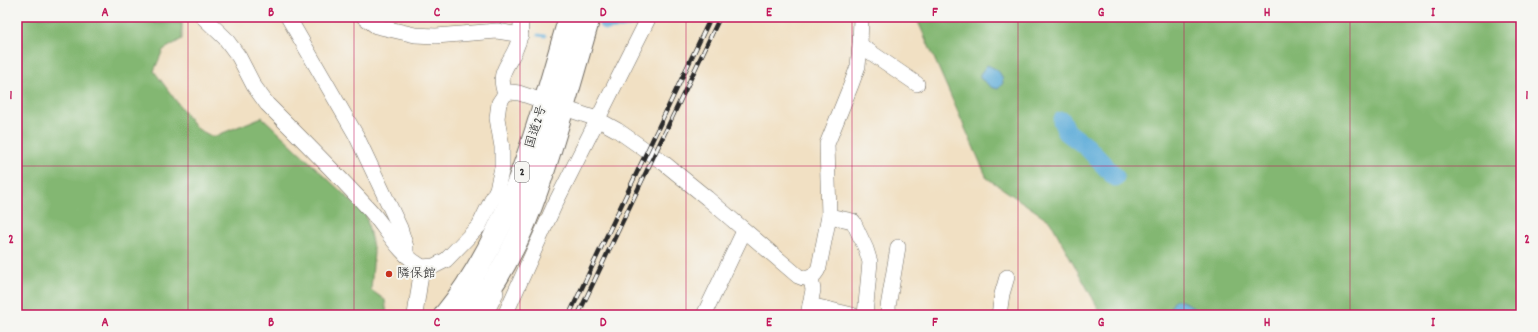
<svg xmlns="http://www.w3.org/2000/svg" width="1538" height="332" viewBox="0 0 1538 332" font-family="Dekko,'Klee One',sans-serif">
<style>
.forest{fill:#83b772;stroke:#57714e}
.water{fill:#60add9;stroke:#466c82}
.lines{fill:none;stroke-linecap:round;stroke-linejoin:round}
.stream{stroke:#60add9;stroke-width:3}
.river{stroke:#60add9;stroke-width:19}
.minor-casing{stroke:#706a60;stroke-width:16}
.highway-casing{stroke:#706a60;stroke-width:24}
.minor{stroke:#fff;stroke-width:15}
.highway{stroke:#fff;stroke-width:22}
.rail-casing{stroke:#2b2b2b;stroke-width:4.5}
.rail{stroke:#f6f6f2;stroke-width:3;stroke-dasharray:9;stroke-linecap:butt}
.grid{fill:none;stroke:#c2185b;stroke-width:1;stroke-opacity:0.55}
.poi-dot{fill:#c8321e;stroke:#f6f6f2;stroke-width:1.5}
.labels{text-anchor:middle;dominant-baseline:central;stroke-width:4;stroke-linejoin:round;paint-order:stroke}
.shield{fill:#f6f6f2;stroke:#686867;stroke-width:1}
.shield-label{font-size:12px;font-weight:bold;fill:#2b2b2b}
.street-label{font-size:13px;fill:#2b2b2b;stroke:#f6f6f2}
.poi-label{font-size:13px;fill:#2b2b2b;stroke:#f6f6f2;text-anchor:start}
.neatline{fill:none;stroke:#c2185b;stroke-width:1.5}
.grid-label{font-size:13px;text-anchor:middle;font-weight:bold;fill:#c2185b}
</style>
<rect width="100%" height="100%" fill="#f6f6f2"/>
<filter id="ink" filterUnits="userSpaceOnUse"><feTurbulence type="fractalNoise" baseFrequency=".025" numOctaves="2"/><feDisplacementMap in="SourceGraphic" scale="8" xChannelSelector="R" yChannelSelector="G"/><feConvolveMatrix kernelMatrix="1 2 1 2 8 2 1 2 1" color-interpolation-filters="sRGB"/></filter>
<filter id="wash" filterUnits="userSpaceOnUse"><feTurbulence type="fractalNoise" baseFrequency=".012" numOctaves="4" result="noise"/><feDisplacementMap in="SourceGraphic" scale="16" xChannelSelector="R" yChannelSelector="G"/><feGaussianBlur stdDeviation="0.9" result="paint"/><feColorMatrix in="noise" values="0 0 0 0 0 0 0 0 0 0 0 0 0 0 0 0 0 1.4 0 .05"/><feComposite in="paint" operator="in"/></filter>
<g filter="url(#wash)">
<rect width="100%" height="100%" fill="#f1e0c3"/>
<!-- forest -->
<g class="forest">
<polygon points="17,17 151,17 155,23 182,23 182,39 163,50 154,71 196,128 213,137 262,117 366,215 374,252 371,290 385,300 387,315 17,315"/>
<polygon points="916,17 1521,17 1521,315 1102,315 1050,221 987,178"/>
</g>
<!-- water -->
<g class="water">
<path d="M987,65C997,69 1002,72 1003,83L998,89L991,87L980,78V74Z"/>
<path d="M1175,300C1187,301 1192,305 1199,315H1169V310Z"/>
</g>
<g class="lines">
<!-- stream -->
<polyline class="stream" points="538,35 545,36"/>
<!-- river -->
<g class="river">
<polyline points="607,21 634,17"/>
<polyline points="1062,121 1067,132 1086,146 1115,177"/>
</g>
</g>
</g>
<g filter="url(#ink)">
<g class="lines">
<defs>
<g id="minor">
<path d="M203,17L225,38L239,57L254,86L267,104C302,139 336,173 369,209C387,229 398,253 422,267"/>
<polyline points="288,17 356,135 400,228 406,247 406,255"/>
<polyline points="364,17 376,26 415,35 436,36 497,31 521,35"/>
<polyline points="860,45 917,84"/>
<path d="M505,94C497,71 508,67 516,48C521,38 521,28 521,17"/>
<polyline points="829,216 853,221 866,249 870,262 865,315"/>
<polyline points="810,305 852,315"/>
<path d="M415,315L422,267L434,266L446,260L479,226L497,189L502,168V147L497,118L499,103L505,94L511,92L519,93L597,119L617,130L664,163L707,198L798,276C808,281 815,277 819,267L829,216L827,144L851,85L858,66L860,45L861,17"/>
<polyline points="485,315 496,293"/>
<polyline points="505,315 555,204 649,17"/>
<polyline points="704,315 744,231"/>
<polyline points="808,315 813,290 811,278"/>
<polyline points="889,315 888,307 898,247"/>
<polyline points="999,315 1002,294 1007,277"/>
</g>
<g id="highway">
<path d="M445,315C514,230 539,120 570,17"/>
<path d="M470,315C515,261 535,200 555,134C567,95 578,56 589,17"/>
</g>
</defs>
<!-- minor casing -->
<use href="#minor" class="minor-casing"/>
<!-- highway casing -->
<use href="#highway" class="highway-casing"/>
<!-- minor -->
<use href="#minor" class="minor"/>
<!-- highway -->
<use href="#highway" class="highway"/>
<defs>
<g id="rail">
<polyline points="569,315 711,17"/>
<polyline points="578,315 720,17"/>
</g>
</defs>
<!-- rail casing -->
<use href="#rail" class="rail-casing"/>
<!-- rail -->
<use href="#rail" class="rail"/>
</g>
</g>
<!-- grid -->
<path class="grid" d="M188,17V315M354,17V315M520,17V315M686,17V315M852,17V315M1018,17V315M1184,17V315M1350,17V315M17,166H1521"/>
<!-- markers -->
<circle class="poi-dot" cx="389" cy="274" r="4"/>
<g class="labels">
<!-- shield labels -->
<rect class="shield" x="515" y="162" width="14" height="20" rx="3"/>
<g class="shield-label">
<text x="522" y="172">2</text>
</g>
<!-- street labels -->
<g class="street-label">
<text transform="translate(537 127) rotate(-73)">国道2号</text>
</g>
<!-- poi labels -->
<g class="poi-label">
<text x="397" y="274">隣保館</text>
</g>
</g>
<!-- margin -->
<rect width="1538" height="332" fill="none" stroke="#f6f6f2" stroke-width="44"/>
<rect x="22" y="22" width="1494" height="288" class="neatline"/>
<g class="grid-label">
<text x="105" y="16">A</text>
<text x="271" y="16">B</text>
<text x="437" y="16">C</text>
<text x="603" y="16">D</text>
<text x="769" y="16">E</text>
<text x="935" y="16">F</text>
<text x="1101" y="16">G</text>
<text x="1267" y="16">H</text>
<text x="1433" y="16">I</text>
<text x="11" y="99">1</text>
<text x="1527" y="99">1</text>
<text x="11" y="243">2</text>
<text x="1527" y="243">2</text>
<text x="105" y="326">A</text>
<text x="271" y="326">B</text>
<text x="437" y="326">C</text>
<text x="603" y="326">D</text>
<text x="769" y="326">E</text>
<text x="935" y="326">F</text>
<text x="1101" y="326">G</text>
<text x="1267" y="326">H</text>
<text x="1433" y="326">I</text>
</g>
</svg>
